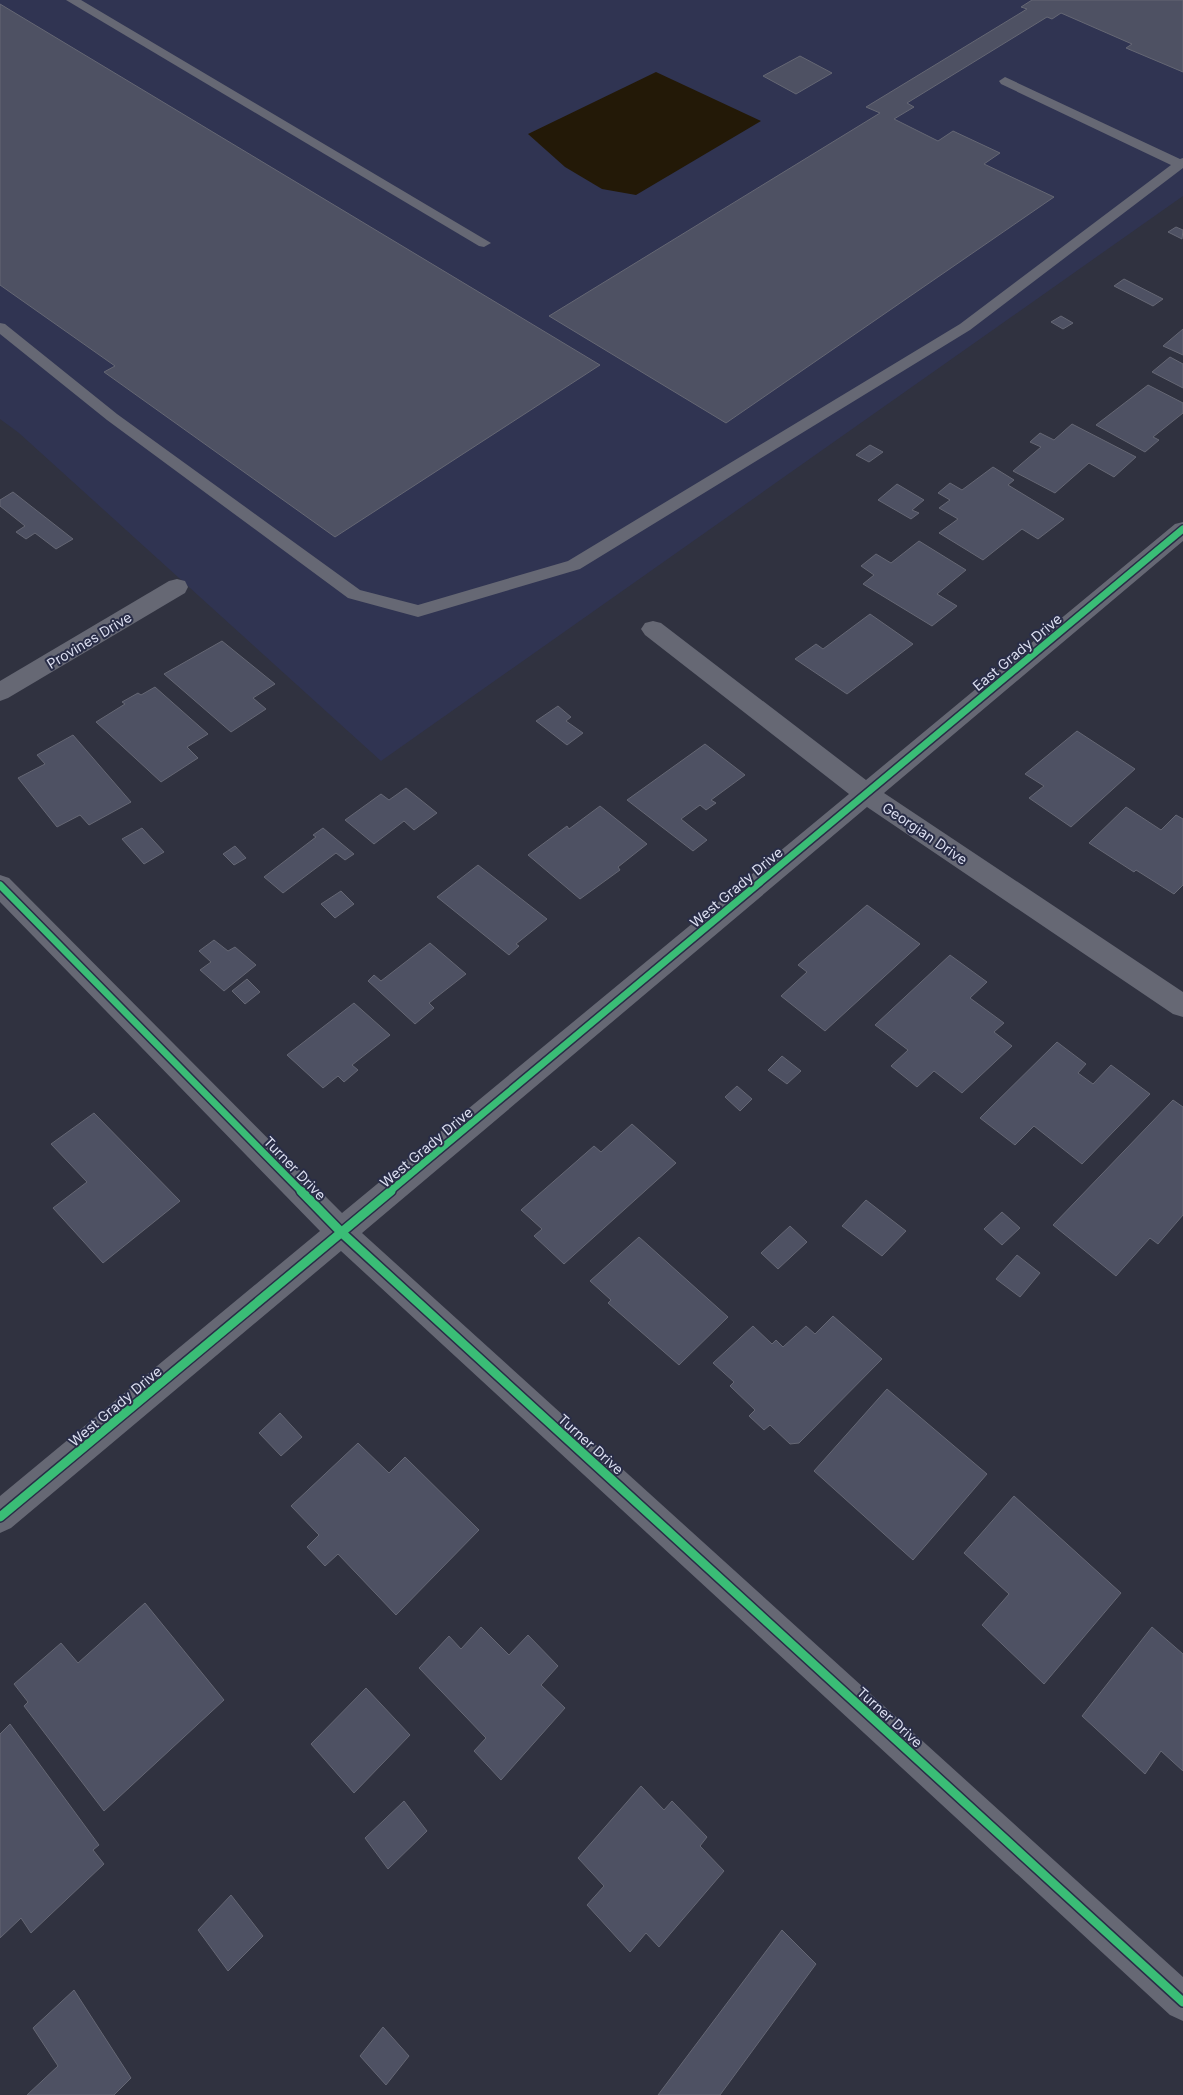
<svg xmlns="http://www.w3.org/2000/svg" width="1183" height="2095" viewBox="0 0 1183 2095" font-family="Inter,sans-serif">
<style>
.built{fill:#303452}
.water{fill:#231907}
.building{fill:#4e5163;stroke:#656774}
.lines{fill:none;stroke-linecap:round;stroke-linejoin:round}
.lane{fill:#666874;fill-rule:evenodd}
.street{fill:#666874;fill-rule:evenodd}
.cycleway-far1-casing{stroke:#292d47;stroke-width:10}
.cycleway-casing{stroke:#292d47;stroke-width:12}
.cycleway-far1{stroke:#3abd76;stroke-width:7}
.cycleway{stroke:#3abd76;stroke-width:9}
.labels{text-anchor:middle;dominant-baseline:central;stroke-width:4;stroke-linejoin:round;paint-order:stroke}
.street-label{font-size:14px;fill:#dbdef0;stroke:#292d47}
</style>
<rect width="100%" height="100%" fill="#303240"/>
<!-- built -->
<polygon class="built" points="0,0 1183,0 1183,196 381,761 19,433 0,419"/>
<!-- water -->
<polygon class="water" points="656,72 761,121 636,195 602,189 565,167 528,134"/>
<!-- building -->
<g class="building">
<polygon points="1032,0 1183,0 1183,72 1126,48 1132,44 1061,13 1052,19 1047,17 907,103 914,107 894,119 938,141 953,131 1000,153 984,164 1054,197 726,423 549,316 880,113 866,107 1027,9 1021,7"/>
<polygon points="0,4 600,365 335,537 104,372 115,366 0,285"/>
<polygon points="800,56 832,73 796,94 763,76"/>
<polygon points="1176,227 1183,230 1182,239 1168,232"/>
<polygon points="1124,279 1163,299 1153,306 1114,286"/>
<polygon points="1061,316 1073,323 1063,329 1051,322"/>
<polygon points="1183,329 1183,355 1163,346"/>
<polygon points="1170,357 1183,364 1183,388 1152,372"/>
<polygon points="1148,385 1183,403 1183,413 1153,437 1159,440 1145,452 1096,425"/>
<polygon points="1072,424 1136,457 1114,477 1089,463 1055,493 1013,471 1041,447 1030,442 1040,433 1054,440"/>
<polygon points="870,445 883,452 869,462 856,455"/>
<polygon points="993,467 1014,480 1008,485 1064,519 1038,539 1022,529 983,560 939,533 958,519 939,508 950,500 938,493 950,483 962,490"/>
<polygon points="897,484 924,500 912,510 919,513 911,519 878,500"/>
<polygon points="13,492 73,539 56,549 35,533 26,539 16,532 25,526 0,506 0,500"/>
<polygon points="919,541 966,570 937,594 957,606 932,626 863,584 874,575 861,566 876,554 891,563"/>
<polygon points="870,614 913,644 847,694 795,659 816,644 823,649"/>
<polygon points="222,641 275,684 253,698 266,709 231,732 164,674"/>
<polygon points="155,687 208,734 187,747 198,758 161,782 96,722 125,704 122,702 138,693 141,695"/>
<polygon points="558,706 571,717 566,721 583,733 567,745 536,721"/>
<polygon points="1077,731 1135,769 1071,827 1029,798 1044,786 1025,774"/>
<polygon points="73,735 131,802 89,825 80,815 57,827 18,778 45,764 37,755"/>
<polygon points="705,744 745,775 711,800 716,803 706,810 700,805 681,819 707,840 693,851 627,800"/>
<polygon points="406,788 437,813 414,830 404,821 374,844 345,820 381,794 389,800"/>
<polygon points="600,806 647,844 618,867 620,870 580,899 528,855 567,826 569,829"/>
<polygon points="1126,807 1161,830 1176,815 1183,819 1183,885 1174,894 1136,870 1134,872 1089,843"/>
<polygon points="142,828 164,852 144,864 122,839"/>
<polygon points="323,828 354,854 345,860 336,853 283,893 264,877 316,837 313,835"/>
<polygon points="235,846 246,858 234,865 223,854"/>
<polygon points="478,865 547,919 516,944 519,946 509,955 437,897"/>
<polygon points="341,891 354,904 335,918 321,904"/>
<polygon points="867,905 920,944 825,1031 781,996 807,972 798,965"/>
<polygon points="214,940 228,951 235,947 256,965 224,991 200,970 211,962 199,951"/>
<polygon points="430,943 466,974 429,1003 434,1008 415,1024 368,981 374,975 381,981"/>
<polygon points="950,955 987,982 970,998 1004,1023 994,1032 1012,1046 962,1093 934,1071 917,1087 891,1066 908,1050 875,1025"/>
<polygon points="247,979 260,992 245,1004 232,991"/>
<polygon points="354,1003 390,1035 352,1065 358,1070 344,1082 338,1076 323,1088 287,1055"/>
<polygon points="1057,1042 1086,1064 1078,1073 1093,1084 1111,1065 1150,1094 1082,1164 1034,1126 1015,1145 980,1118"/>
<polygon points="782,1056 801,1071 787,1084 768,1070"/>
<polygon points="737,1086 752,1099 740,1111 725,1097"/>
<polygon points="1173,1100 1183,1107 1183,1215 1158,1244 1150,1238 1116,1276 1053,1225"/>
<polygon points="94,1113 180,1201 103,1263 53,1208 87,1182 51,1144"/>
<polygon points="632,1124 676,1163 564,1264 534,1236 542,1229 521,1210 594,1146 601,1152"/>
<polygon points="866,1200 906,1231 882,1256 842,1226"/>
<polygon points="1002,1212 1020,1228 1002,1245 984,1229"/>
<polygon points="790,1226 807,1242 778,1269 761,1253"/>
<polygon points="639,1237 728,1317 679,1365 608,1303 611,1300 590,1281"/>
<polygon points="1017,1255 1040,1273 1020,1297 996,1279"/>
<polygon points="833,1316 882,1359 799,1443 790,1444 770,1425 764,1430 749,1416 755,1410 730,1386 734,1382 713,1363 753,1326 772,1344 776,1340 783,1347 806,1326 815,1334"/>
<polygon points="887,1389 987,1474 913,1560 814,1471"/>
<polygon points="280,1413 302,1437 281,1456 259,1433"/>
<polygon points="358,1443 389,1473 405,1457 479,1530 396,1615 338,1554 325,1566 307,1547 319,1535 291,1506"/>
<polygon points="1014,1496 1121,1593 1044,1684 982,1625 1009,1594 964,1553"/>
<polygon points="145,1603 224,1700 104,1811 24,1706 28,1702 14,1684 61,1643 78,1663"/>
<polygon points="481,1627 509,1655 528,1635 558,1666 541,1685 565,1708 501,1780 474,1751 486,1738 419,1668 449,1636 461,1649"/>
<polygon points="1152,1627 1183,1654 1183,1771 1161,1751 1145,1774 1082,1716"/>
<polygon points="366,1688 410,1735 354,1793 311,1744"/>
<polygon points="10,1724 99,1845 93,1850 104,1864 31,1933 21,1918 0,1938 0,1734"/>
<polygon points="641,1786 664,1810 672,1801 707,1837 700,1846 724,1871 659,1947 646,1933 630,1952 587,1905 604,1886 578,1858"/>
<polygon points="404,1801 427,1831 388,1869 365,1838"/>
<polygon points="231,1895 263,1936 228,1971 198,1930"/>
<polygon points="782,1930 816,1964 720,2095 658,2095"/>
<polygon points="74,1990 131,2078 114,2095 27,2095 58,2066 33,2028"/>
<polygon points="383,2027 409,2056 386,2085 360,2056"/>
</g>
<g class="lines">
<!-- lane -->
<g class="lane">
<polygon points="66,0 81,0 491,243 484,247 479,246"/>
<polygon points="1005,77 1180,159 1183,158 1183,168 970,330 580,569 418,617 348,598 107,420 0,334 0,323 5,324 117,414 360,590 418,605 568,561 960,324 1171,165 1001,84 999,81"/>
</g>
<!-- street -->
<g class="street">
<polygon points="1183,522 1183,541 884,793 1183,992 1183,1017 1173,1014 867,807 362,1233 1183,1977 1183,2021 1170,2015 341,1251 11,1528 0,1533 0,1496 320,1231 0,902 0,875 9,878 342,1213 849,794 645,635 641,629 645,623 653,621 661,623 866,780 1175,524"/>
<polygon points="177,579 185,581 188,587 185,593 8,698 0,701 0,681 169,581"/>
</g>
<defs>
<g id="cycleway-far1">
<polyline points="0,885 302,1192"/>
<polyline points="389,1192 1183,529"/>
</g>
<g id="cycleway">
<polyline points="301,1191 342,1233 1183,2002"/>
<polyline points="0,1517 391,1191"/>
</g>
</defs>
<!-- cycleway-far1 casing -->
<use href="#cycleway-far1" class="cycleway-far1-casing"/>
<!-- cycleway casing -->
<use href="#cycleway" class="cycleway-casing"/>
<!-- cycleway-far1 -->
<use href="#cycleway-far1" class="cycleway-far1"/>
<!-- cycleway -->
<use href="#cycleway" class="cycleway"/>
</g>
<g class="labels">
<!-- street labels -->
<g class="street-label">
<text transform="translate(89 640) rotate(-31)">Provines Drive</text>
<text transform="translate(1017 652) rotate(-40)">East Grady Drive</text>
<text transform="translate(925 833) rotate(34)">Georgian Drive</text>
<text transform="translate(736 887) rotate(-40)">West Grady Drive</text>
<text transform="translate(426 1147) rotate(-40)">West Grady Drive</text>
<text transform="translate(295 1168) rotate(46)">Turner Drive</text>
<text transform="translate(115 1406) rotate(-40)">West Grady Drive</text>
<text transform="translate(591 1444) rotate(42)">Turner Drive</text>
<text transform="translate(890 1717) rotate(42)">Turner Drive</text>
</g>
</g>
</svg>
